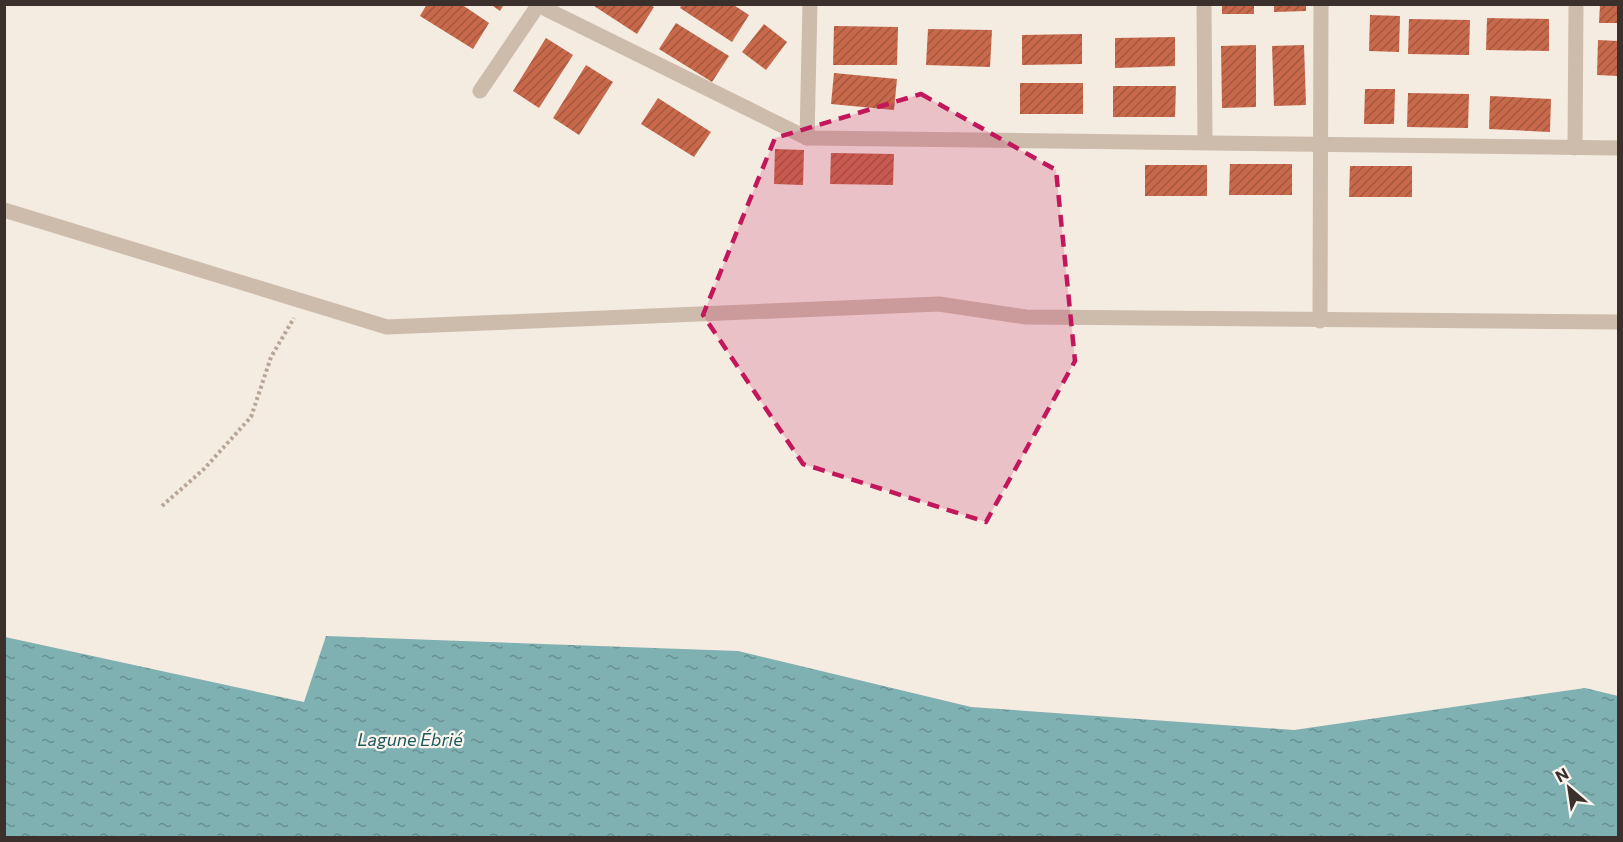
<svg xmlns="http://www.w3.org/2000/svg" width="1623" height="842" viewBox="0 0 1623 842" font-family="Commissioner,sans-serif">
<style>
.water{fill:url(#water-ripples)}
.building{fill:url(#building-hatch)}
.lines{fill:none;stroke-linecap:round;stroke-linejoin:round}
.path{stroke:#b9a596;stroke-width:4;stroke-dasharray:3 3;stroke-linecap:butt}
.street{stroke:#cdbbac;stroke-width:15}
.marked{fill:#c2185b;fill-opacity:0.2;stroke:#c2185b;stroke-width:4.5;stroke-dasharray:12 8;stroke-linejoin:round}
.labels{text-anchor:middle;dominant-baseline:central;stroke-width:4.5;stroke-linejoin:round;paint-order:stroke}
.water-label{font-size:18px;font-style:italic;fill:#1f5a5e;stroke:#fbf5ee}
</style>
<defs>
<pattern id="water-ripples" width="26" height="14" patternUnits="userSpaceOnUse" patternTransform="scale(1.5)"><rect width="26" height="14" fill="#7fb0b2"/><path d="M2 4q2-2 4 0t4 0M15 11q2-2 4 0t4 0" fill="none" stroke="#699091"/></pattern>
<pattern id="building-hatch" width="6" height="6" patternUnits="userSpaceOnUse" patternTransform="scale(1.5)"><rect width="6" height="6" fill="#c8694b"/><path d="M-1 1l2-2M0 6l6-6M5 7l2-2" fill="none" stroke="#a4573f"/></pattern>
</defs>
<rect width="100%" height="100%" fill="#f4ebe1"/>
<!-- water -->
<polygon class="water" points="326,636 738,651 971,707 1294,730 1585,688 1618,696 1618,837 5,837 5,637 304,702"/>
<!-- building -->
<g class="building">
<polygon points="427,4 461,4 489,23 473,49 420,16"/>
<polygon points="490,4 504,4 500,11"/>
<polygon points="591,4 649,4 654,7 637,34"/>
<polygon points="682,4 732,4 749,15 732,42 680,8"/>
<rect x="1222" y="4" width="32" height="10"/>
<polygon points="1274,4 1306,4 1306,11 1274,12"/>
<polygon points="1600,4 1618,4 1618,23 1599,23"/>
<polygon points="1370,15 1400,16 1399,52 1369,51"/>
<polygon points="1487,18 1549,19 1549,51 1486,50"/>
<polygon points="1409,19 1470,20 1469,55 1408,54"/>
<polygon points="676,23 729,56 712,82 659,49"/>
<polygon points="764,24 787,42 766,70 742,52"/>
<polygon points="834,26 898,27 897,65 833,65"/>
<polygon points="928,29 992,30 990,67 926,65"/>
<polygon points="1082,34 1082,64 1022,65 1022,35"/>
<polygon points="1175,37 1175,66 1115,68 1115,38"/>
<polygon points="546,38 573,55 539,108 513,91"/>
<polygon points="1598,40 1618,41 1618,76 1597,75"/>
<polygon points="1256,45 1256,107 1222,108 1221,46"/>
<polygon points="1304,45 1306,105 1274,106 1272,46"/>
<polygon points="586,65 613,82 579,135 553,118"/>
<polygon points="834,73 897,79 894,110 831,104"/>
<rect x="1020" y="83" width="63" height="31"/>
<polygon points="1113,86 1176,86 1175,117 1113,117"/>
<polygon points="1365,89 1395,89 1394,124 1364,124"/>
<polygon points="1408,93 1469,94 1468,128 1407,127"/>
<polygon points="1490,96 1551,99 1550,132 1489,129"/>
<polygon points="658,98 711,132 694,157 641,124"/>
<polygon points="775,149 804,150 803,185 774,184"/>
<polygon points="831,153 894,154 893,185 830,184"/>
<polygon points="1230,164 1292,164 1292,195 1229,195"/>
<rect x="1145" y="165" width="62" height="31"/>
<polygon points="1350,166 1412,166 1412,197 1349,197"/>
</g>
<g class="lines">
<!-- path -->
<polyline class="path" points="162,506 204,469 251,417 271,357 294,318"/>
<!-- street -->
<g class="street">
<polyline points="1204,4 1205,142"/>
<polyline points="538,5 807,138 1618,148"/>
<polyline points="480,91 539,4"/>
<polyline points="807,138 810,4"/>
<polyline points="1575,148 1576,4"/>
<polyline points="4,210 387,327 939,304 1026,317 1618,322"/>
<polyline points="1320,321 1321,4"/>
</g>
</g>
<!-- marked area -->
<path class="marked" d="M921,94L1056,170L1075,361L986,522L803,464L703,315L775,138Z"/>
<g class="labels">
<!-- water labels -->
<g class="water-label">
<text x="410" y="739">Lagune Ébrié</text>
</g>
</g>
<!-- border -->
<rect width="1623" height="842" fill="none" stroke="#3b302b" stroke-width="12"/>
<!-- north arrow -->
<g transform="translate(1569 788) rotate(331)" stroke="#fbf5ee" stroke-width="4.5" paint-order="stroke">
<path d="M0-4.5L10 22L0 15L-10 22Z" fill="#3b302b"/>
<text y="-9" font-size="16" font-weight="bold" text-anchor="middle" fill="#3b302b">N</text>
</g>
</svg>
